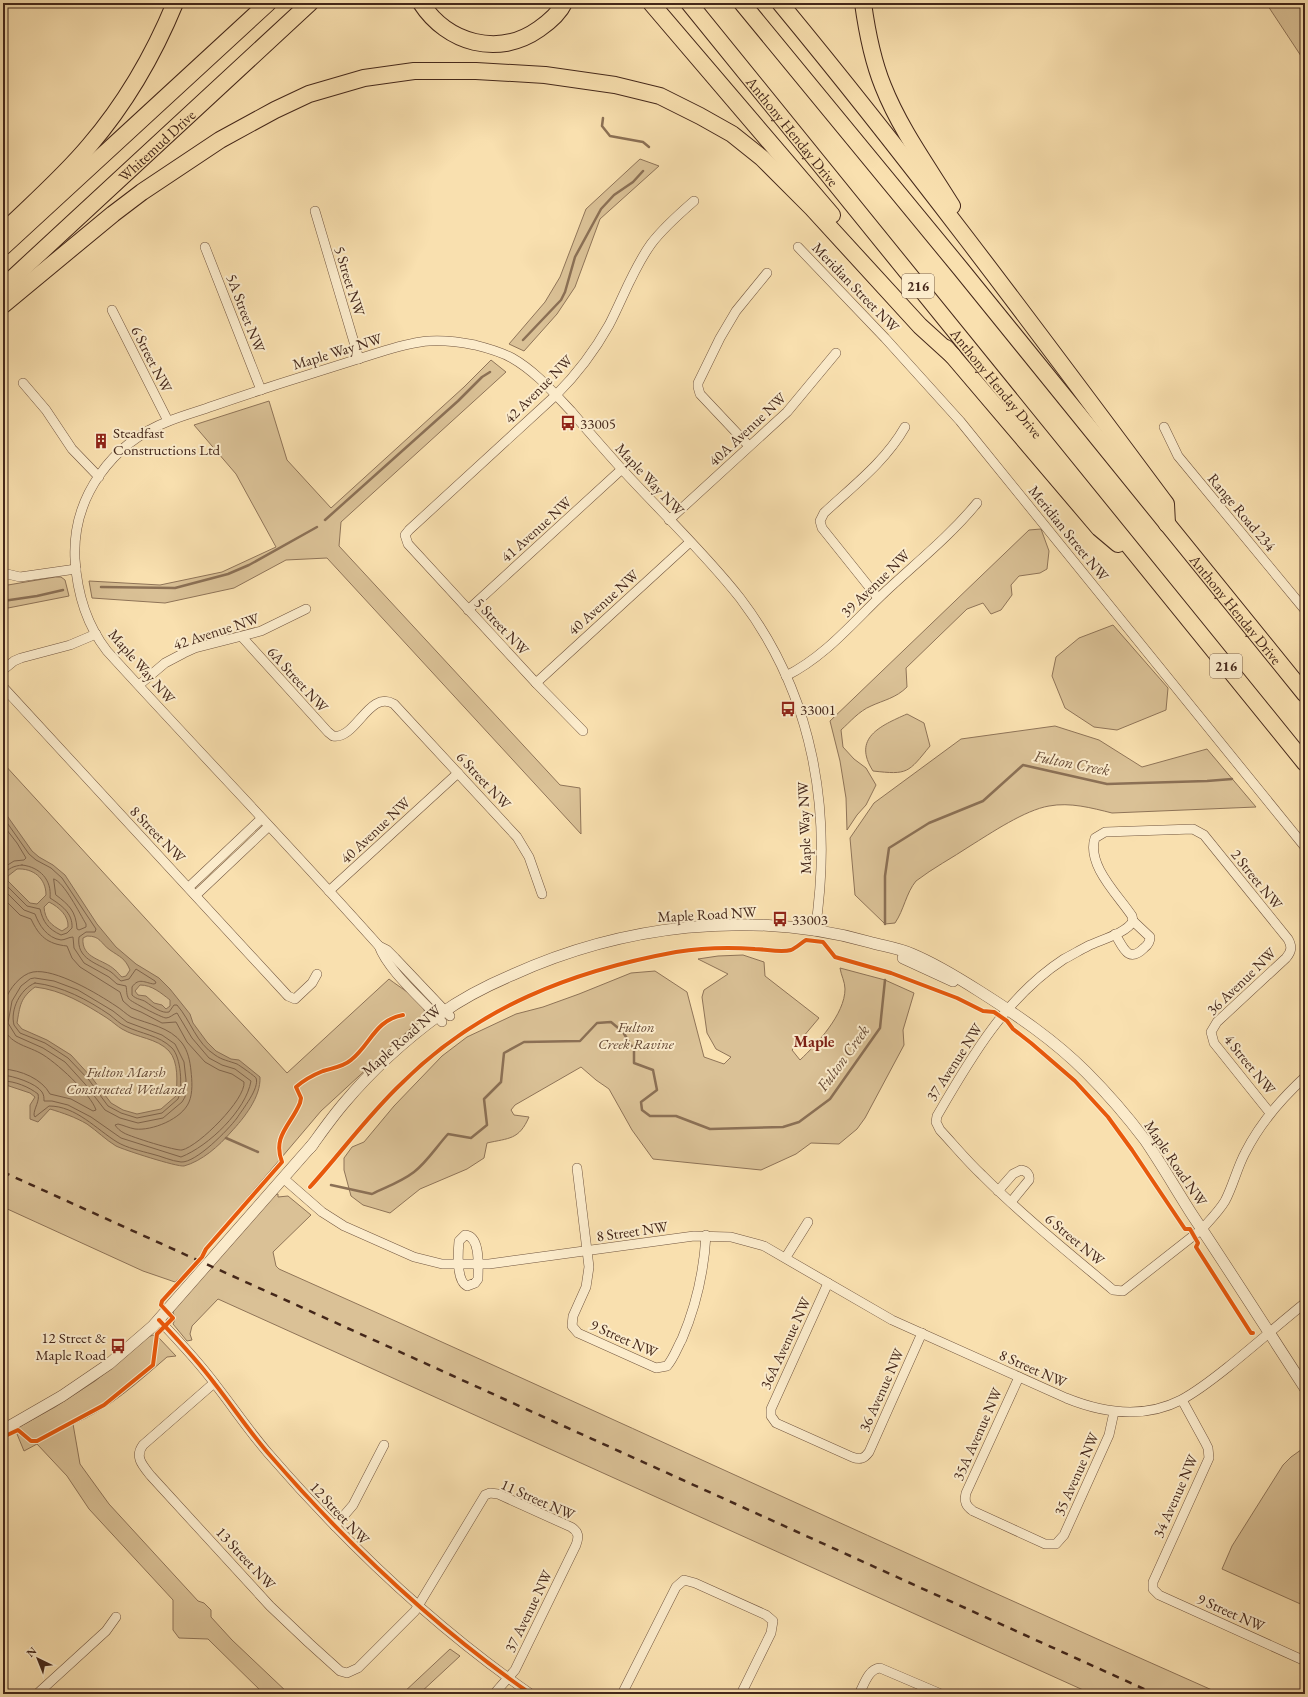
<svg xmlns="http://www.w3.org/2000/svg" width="1308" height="1697" viewBox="0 0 1308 1697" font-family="'EB Garamond',serif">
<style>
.green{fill:#dac196;stroke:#8f7458}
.water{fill:#bba17c;stroke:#8b7055;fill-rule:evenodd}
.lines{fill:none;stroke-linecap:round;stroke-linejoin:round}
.shore{stroke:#80644b;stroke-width:1}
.stream{stroke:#8b7055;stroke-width:2.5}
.minor-casing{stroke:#71553f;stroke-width:10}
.tertiary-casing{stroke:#71553f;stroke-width:12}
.motorway-casing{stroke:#44271a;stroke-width:18}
.minor{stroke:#fbebcb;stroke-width:9}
.tertiary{stroke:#fbebcb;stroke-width:11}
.motorway{stroke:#f9e0af;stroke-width:16}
.rail{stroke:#44271a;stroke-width:2.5;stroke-dasharray:7 7;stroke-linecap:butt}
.cycleway-casing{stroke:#fbebcb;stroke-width:6}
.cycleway{stroke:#e8590c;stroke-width:4}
.labels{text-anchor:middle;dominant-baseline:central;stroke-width:4;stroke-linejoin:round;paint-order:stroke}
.shield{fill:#fbebcb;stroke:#7b624f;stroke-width:1}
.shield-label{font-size:14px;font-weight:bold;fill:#44271a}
.street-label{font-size:15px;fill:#44271a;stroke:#fbebcb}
.poi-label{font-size:15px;fill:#44271a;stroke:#fbebcb;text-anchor:start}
.park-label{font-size:15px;font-style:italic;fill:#624633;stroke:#fbebcb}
.water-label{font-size:16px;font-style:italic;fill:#684c37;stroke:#fbebcb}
.neighbourhood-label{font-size:16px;font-weight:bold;fill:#7a1f14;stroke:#fbebcb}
</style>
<rect width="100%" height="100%" fill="#f9e0af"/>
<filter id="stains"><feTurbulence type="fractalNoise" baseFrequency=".005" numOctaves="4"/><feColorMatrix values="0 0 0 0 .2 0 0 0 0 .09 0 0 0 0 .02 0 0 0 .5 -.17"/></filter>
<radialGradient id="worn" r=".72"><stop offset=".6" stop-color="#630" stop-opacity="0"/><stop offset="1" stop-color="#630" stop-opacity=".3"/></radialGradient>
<!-- green -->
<g class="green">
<polygon points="1266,3 1302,3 1301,13 1305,17 1305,62"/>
<polygon points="640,159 659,166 600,219 575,287 557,314 524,351 509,344 545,302 560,277 586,209"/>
<polygon points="491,360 506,372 341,522 339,546 560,785 580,788 581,834 327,558 286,560 234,588 165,603 92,598 89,581 160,585 222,572 276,547 236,474 194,425 269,401 287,460 331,508 464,387"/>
<path d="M1041,529L1049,551L1047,569L1040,573L1019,576L1011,585L1012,595L1001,610L991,614L983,603L967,609L906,668L907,687C896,698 884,700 871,706C859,711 850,722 841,730L843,747L854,759L866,768L876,785L866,805L857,815L847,830L846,798L840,761L830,721L1029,530Z"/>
<polygon points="55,577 61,577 65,580 69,596 3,609 3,591 6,590 5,588 8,585"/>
<polygon points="1113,625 1168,688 1166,710 1117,730 1094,727 1065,708 1052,676 1056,657 1079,638"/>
<path d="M907,714L924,723L930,746C908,773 908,775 873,771C852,738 880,726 907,714Z"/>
<path d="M1055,726L1099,740L1142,767L1207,749L1256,807L1112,813C1092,808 1070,802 1049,806C1025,810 991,833 970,846C952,858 933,868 916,881C906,893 904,910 895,923L885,924L855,895L850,838L874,803L961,739Z"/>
<path d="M3,763L287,1073L389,979C399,987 419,998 424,1009C425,1012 424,1015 422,1018L321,1111L203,1250L199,1259L175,1282L143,1271L3,1207Z"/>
<path d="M743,955L764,962L765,976L819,1018L792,1050L800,1060C817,1044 845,1014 845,989C845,982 841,975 840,968L885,980L914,993L903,1030L904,1045L865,1118L857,1129L839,1144L811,1143L796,1154L761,1170L653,1159L632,1130L609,1089L596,1080L581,1067L515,1105L511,1110L514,1115L529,1117C519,1140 509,1138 487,1143L484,1158L467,1169L420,1189L390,1213L363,1205L351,1196L344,1170V1158L352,1147L364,1142L394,1106L442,1056L467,1037L516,1014L543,1007L579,994L631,973L655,971L687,992L704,1057L724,1064L731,1057L716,1049L707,1033L702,997L704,990L728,974L698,959L718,956Z"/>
<path d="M278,1194V1197L288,1196L311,1215L273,1252L276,1266L279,1269C594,1409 906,1555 1221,1694H1092L218,1299L192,1326L190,1334L192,1340L187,1341L173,1324L175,1319L173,1312L174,1309L274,1195Z"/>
<path d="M153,1335L159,1338L176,1356L167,1357C138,1382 109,1409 73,1424L80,1464L109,1504L198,1601L204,1603L211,1610V1617L232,1640L289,1694H264L208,1639L179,1638L173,1630V1600L89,1509L67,1476L37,1444L24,1451L17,1434L19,1427L55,1407L95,1381L126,1356L148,1337Z"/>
<polygon points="1305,1447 1305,1606 1222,1569 1232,1546 1283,1465 1291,1457"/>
<polygon points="450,1649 460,1656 419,1694 402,1694"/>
</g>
<!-- water -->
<path class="water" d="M3,810L32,851L39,857L53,865L65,875L97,924L116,947L136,964L159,978L170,989L190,1014L193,1023L207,1042L216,1051L231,1059L239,1060L260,1077C261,1097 244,1118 231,1132C219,1146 202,1161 184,1166C177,1167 124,1150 116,1146C106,1140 97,1131 87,1124C75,1117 63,1113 50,1109L38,1122L30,1119V1105L35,1097L30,1093L3,1084V847L4,841ZM17,869C33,868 46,878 46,895L37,904L30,903L8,881V876ZM49,902C59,907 69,916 68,927L62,931C51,925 45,920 44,907ZM87,936C101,936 100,943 110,950C120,957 125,958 130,970L126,976L122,977C119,975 118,972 115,970C104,959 81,959 83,938ZM140,985C152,985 161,993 170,1000V1006L166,1009L162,1005L154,1003L146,996L138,995L135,991ZM35,987C62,990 85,1004 107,1018C113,1022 117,1026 122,1029C137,1038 157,1038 169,1051C179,1062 177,1083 176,1096L161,1109L137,1114L123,1110L111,1103L92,1078L71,1055L47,1040L22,1029L17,1023C20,1006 20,998 35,987Z"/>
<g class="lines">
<!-- shore -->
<g class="shore">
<path d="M3,817L29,854L36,860L51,868L62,878L96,929L95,932H86L79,937C76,959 97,963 111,972C115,975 117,978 121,981L129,979L136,969L155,981L156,983L154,984C145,983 139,977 132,987V995C137,1000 142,999 146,1002C152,1006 162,1014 169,1012L174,1005H177C191,1021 196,1043 215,1055C222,1060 229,1061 237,1064C239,1065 256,1077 256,1078C260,1088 242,1110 237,1118C228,1130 196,1163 181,1162C171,1161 161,1156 152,1154C141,1151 127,1148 117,1142C96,1129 76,1106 49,1106L35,1117L34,1115C34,1108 40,1101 38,1094C29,1087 15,1081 3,1081"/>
<polyline points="3,825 17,843 26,858 24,860 14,861 3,868"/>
<path d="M22,865C40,867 52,880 50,898C61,905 73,913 72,928L67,933L61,935C48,929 43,922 40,909L27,906L4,883V875C8,868 14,866 22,865Z"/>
<path d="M54,879C64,882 80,914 86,924V927L79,930L77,929C76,911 69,905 56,895Z"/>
<path d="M3,889L24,910L35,914C39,925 47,938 61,940C65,940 69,937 73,937L74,948L84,963L109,977L117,984L126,986C127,990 126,995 129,999C130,1001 162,1018 166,1018C170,1018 173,1014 177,1013L192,1038L209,1058L222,1065L235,1069L251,1081C246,1110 209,1146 181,1157L121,1138L91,1117L68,1105L52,1101H44C44,1098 44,1095 42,1092C36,1083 13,1076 3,1075"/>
<path d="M3,898L20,915L31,919C39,936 47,944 67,946L72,958L80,967L120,992L123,1001L131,1008L141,1012L162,1023L176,1022L187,1042L205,1062L219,1070L232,1074L244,1082C246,1099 199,1146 182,1150C176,1151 131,1137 124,1133C120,1131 117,1128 115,1125L118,1124C123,1125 129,1128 135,1129C152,1131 182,1119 189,1102C193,1093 192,1080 191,1071C190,1061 188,1051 182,1043C170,1027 148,1024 131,1017C126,1014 121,1009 116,1006C98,994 55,968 33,972C21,974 9,989 6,999C4,1005 4,1011 3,1017"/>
<polygon points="35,978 54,981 78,990 113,1011 127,1022 162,1035 175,1044 184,1062 186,1080 185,1097 182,1102 163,1118 138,1123 120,1118 105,1110 85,1084 65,1062 43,1048 16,1036 8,1023 12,1001 21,986 30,979"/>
<path d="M35,983C62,986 88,1000 110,1015C115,1019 120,1024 125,1026C141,1034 159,1035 172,1048C181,1057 183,1087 178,1099L162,1113L137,1118L121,1113L108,1106L89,1080L68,1058L45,1043L20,1033L14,1025C10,1010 20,989 35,983Z"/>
<path d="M3,1027C10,1044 25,1045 40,1053C55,1061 91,1094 96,1110L93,1111L71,1099L50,1094C42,1079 21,1070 3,1069"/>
</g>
<!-- stream -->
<g class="stream">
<polyline points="603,118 602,126 610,136 643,142 649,147"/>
<polyline points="523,340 561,300 565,292 575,257 601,209 614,195 633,182 643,171"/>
<polyline points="325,520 458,401 482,377 490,372"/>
<polyline points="101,587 175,588 228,574 249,565 317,527"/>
<polyline points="3,601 37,596 63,590"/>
<polyline points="885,924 885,876 889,848 929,823 983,801 1023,765 1107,784 1207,781 1232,779"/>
<polyline points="226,1138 258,1152"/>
<path d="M331,1185L372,1194C386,1187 401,1182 414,1172C427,1162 437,1146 448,1134L471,1138L487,1125L484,1099L501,1082L504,1053L524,1042L580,1041L597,1023L611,1022L623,1032L634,1050V1063L653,1070L657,1090L641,1102L642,1110L650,1116H676L710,1129L783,1127L799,1122L830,1099L880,1028L885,980"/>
</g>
<defs>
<g id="minor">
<polyline points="315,211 359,359"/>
<polyline points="205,247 261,390"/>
<polyline points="798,247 885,338 960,421 1305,847"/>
<polyline points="112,310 168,421"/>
<polyline points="23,383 46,410 72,449 99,477"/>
<polyline points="1164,427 1178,456 1305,610"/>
<polyline points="749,446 700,394 698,387 698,383 720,338 736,311 767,273"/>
<polyline points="669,520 787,412 836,353"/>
<polyline points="3,573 20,577 76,569"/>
<path d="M878,598L822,528L820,521L824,513C853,486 885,462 905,427"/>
<polyline points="468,610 622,469"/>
<path d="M242,637L328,732L333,736C356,740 369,689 394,704L517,837L529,857L542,894"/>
<polyline points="3,670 14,661 21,658 70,645 96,634"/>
<path d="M786,676C826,656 853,622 885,592C916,563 950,536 977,503"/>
<polyline points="536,683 690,542"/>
<polyline points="139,685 165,663 184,653 195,648 261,631 306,609"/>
<polyline points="3,687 288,996 295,999 312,983 317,974"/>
<path d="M583,731L536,683L408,544L405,535L409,530L556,395C576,375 595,350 609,325C623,298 633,269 651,244C663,228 679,214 694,201"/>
<polyline points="189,887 261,819"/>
<polyline points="329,891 458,773"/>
<polyline points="196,895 268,827"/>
<path d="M1133,921C1127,933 1100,940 1088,946C1080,950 1072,955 1064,959C1006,997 971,1057 937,1116L936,1122L940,1130C954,1145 967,1161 982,1175C1023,1216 1069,1253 1113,1290L1123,1291L1202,1229C1210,1220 1219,1211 1225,1201C1233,1186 1237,1168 1245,1153C1260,1123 1281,1099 1305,1077"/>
<path d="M1133,921L1132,916C1119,896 1086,865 1095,838L1105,832L1193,829L1204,835L1288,939C1292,946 1292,951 1286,958L1217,1022L1211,1032L1214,1043L1270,1113"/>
<path d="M1115,934C1123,947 1128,964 1144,948C1148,945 1150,942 1150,937L1133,921"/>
<polyline points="379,946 387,950 395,958 450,1016"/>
<path d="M442,1022C424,1001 388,971 379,946C290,846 197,750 107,651C86,624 77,593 75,559C72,497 112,443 169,421C184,415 199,411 213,406C242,396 272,386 301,377C327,369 352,361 377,353C394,348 411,342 429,341C444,340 460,342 475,345C487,348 501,352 512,358C535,371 553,392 571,411C587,430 603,448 619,466C658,509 704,552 740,598C814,695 833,812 815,931"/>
<path d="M577,1168L589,1267L586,1287L573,1316L572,1326L578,1333L656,1368L667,1366C674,1358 677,1348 682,1339C696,1306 704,1271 706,1235"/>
<path d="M283,1178L322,1212L344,1226L414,1257L442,1264H489L694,1236L731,1237L764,1246L892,1320L1066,1398C1103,1413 1144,1419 1181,1400C1198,1391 1213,1379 1228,1367C1254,1346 1279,1324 1305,1303"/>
<path d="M998,1191L1013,1174L1021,1170C1027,1171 1030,1175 1029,1180L1011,1202"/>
<path d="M465,1235C481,1236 478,1267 478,1279L475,1283L467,1286C456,1281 458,1252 459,1241Z"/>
<polyline points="786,1257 808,1222"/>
<path d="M828,1283L771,1409V1416L776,1423L852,1457C860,1460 864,1459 869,1452L922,1333"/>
<path d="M159,1320C178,1340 198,1361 215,1384C233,1407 249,1431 268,1453C346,1543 433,1626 531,1694"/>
<path d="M1019,1377L966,1493C964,1502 966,1506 973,1511L1045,1544H1056L1064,1535L1109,1435L1114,1412"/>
<path d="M214,1383L143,1445C134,1457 143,1466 151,1476L270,1606L309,1643L340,1671L347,1673L358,1668L415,1611L485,1495L490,1493L498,1494L571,1527C579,1532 579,1537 576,1545L515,1670L494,1694"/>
<polyline points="1182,1400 1205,1442 1208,1448 1209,1458 1153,1582 1153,1589 1159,1595 1305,1661"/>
<polyline points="335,1526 353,1505 384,1445"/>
<polyline points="37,1694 106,1631 116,1617"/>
<polyline points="622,1694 676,1587 684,1580 695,1583 766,1615 773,1621 771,1633 741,1694"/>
<path d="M859,1694C864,1685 868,1669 880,1668L941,1694"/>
</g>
<g id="tertiary">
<polyline points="903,958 953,981"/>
<path d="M310,1148C321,1133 332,1117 345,1102C372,1070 405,1040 439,1015C461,999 486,986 512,975C622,925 751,909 869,942C883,946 898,948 912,954C936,964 957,977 979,991C1017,1015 1054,1040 1086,1072C1107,1093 1127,1116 1145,1140C1162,1165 1177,1191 1193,1216C1231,1273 1268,1331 1305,1388"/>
<polyline points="3,1430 62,1396 109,1364 153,1326 313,1144"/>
</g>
<g id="motorway">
<path d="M421,3C447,43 498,58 539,29C549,22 559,14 564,3"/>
<polyline points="651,3 832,215"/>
<path id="s1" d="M689,3L1305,763"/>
<path id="s2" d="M742,3L960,268L1305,694"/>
<path d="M780,3C914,165 1040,335 1166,504L1167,524"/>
<path d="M863,3C867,32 872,59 883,86C900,129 928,167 952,206"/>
<path d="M3,232C32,204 63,177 89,146C125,104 154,54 175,3"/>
<polyline points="3,247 268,3"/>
<path id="s3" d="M3,287L310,3"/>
<polyline points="3,305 113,214 142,192 220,140 275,110 309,94 364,78 414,71 476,71 545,75 615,85 660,96 700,116 732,134 762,158 812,208 920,326 953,356"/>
<polyline points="946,348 1099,528 1118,544"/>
</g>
</defs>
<!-- minor casing -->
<use href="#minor" class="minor-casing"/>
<!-- tertiary casing -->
<use href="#tertiary" class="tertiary-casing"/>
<!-- motorway casing -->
<use href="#motorway" class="motorway-casing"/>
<!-- minor -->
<use href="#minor" class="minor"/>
<!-- tertiary -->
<use href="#tertiary" class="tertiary"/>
<!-- motorway -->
<use href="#motorway" class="motorway"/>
<!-- rail -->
<polyline class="rail" points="3,1172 1155,1694"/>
<defs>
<g id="cycleway">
<path d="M310,1187C341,1153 368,1115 402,1083C478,1007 572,971 676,952C701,948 729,947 755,949C766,949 780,953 791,950C796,948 801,943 806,940L823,942L835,957L891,973L957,998L983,1011L994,1012L1007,1021L1013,1029L1031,1043L1075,1081L1108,1117L1132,1150L1185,1229H1190L1198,1243L1196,1247L1251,1333H1253"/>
<path d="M159,1320C178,1340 198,1361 215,1384C233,1407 249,1431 268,1453C346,1543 433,1626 531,1694"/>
<path d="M3,1438V1437L18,1430L31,1441H37L104,1405L153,1365L157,1334L173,1318L161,1305L162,1301L202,1257L206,1249L282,1162C272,1136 291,1125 300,1103L301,1098L296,1087C304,1080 313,1075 323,1071C332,1068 343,1067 351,1060C371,1044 375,1020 403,1015"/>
</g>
</defs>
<!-- cycleway casing -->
<use href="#cycleway" class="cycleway-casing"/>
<!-- cycleway -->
<use href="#cycleway" class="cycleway"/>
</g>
<!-- icons -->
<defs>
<symbol id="bus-bare" viewBox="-9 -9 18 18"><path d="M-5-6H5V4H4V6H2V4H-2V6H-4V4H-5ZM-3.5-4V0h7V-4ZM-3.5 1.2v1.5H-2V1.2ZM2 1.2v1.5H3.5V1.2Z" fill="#8f2418" stroke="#fbebcb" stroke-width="2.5" paint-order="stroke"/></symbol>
<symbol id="building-bare" viewBox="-9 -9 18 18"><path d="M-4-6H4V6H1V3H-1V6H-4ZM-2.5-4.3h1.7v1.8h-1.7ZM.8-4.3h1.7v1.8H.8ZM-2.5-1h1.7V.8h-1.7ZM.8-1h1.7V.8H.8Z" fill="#8f2418" stroke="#fbebcb" stroke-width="2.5" paint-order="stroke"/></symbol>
</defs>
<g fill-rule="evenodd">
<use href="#bus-bare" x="557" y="412" width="22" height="22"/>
<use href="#building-bare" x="90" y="430" width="22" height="22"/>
<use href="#bus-bare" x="777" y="698" width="22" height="22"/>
<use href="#bus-bare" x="769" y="908" width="22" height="22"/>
<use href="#bus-bare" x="107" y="1335" width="22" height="22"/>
</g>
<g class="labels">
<!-- shield labels -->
<g class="shield">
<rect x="902" y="274" width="32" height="24" rx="3"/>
<rect x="1210" y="654" width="32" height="24" rx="3"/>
</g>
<g class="shield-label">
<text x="918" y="286">216</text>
<text x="1226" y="666">216</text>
</g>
<!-- street labels -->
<g class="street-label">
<text stroke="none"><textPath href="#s1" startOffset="165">Anthony Henday Drive</textPath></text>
<text stroke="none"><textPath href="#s3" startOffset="209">Whitemud Drive</textPath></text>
<text transform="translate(350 281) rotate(73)">5 Street NW</text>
<text transform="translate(856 287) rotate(46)">Meridian Street NW</text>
<text transform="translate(246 313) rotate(69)">5A Street NW</text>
<text transform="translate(337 351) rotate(-17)">Maple Way NW</text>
<text transform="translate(152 359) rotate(63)">6 Street NW</text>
<text stroke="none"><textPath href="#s1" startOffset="489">Anthony Henday Drive</textPath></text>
<text transform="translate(538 389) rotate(-45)">42 Avenue NW</text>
<text transform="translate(747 429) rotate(-43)">40A Avenue NW</text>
<text transform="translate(650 479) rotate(47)">Maple Way NW</text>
<text transform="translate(1242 512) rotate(50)">Range Road 234</text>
<text transform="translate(536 529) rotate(-42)">41 Avenue NW</text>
<text transform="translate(1069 533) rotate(51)">Meridian Street NW</text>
<text transform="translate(875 583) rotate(-44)">39 Avenue NW</text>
<text transform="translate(603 602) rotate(-42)">40 Avenue NW</text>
<text stroke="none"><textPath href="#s2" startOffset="782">Anthony Henday Drive</textPath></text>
<text transform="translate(502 626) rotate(47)">5 Street NW</text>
<text transform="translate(216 631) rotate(-18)">42 Avenue NW</text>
<text transform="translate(142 666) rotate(49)">Maple Way NW</text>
<text transform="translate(298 679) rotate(48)">6A Street NW</text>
<text transform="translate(484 780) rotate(47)">6 Street NW</text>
<text transform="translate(804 828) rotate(-92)">Maple Way NW</text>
<text transform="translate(375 830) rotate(-43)">40 Avenue NW</text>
<text transform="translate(158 834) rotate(46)">8 Street NW</text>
<text transform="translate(1257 879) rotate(51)">2 Street NW</text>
<text transform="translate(707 914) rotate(-3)">Maple Road NW</text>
<text transform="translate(1241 981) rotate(-44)">36 Avenue NW</text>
<text transform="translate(401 1040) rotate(-41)">Maple Road NW</text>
<text transform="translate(954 1062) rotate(-57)">37 Avenue NW</text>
<text transform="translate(1250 1064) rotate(51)">4 Street NW</text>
<text transform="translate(1176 1163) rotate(56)">Maple Road NW</text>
<text transform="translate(632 1231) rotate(-8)">8 Street NW</text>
<text transform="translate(1075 1239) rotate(40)">6 Street NW</text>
<text transform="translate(624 1338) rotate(24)">9 Street NW</text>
<text transform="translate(785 1343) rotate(-65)">36A Avenue NW</text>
<text transform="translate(1033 1368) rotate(24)">8 Street NW</text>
<text transform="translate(881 1390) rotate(-66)">36 Avenue NW</text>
<text transform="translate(977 1434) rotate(-66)">35A Avenue NW</text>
<text transform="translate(1076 1474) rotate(-66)">35 Avenue NW</text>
<text transform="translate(1175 1496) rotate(-66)">34 Avenue NW</text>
<text transform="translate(538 1499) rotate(24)">11 Street NW</text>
<text transform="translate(340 1513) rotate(47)">12 Street NW</text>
<text transform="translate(246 1558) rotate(47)">13 Street NW</text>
<text transform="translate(528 1611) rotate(-64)">37 Avenue NW</text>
<text transform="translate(1231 1612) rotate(24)">9 Street NW</text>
</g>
<!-- poi labels -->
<g class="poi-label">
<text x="580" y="423">33005</text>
<text x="113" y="432">Steadfast<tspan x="113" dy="17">Constructions Ltd</tspan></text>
<text x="800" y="709">33001</text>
<text x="792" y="919">33003</text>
<text x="106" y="1337" text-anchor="end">12 Street &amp;<tspan x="106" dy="17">Maple Road</tspan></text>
</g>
<!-- park labels -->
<g class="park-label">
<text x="636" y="1026">Fulton<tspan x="636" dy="17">Creek Ravine</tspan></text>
<text x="126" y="1071">Fulton Marsh<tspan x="126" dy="17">Constructed Wetland</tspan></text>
</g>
<!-- water labels -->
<g class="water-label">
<text transform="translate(1072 763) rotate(11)">Fulton Creek</text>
<text transform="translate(843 1058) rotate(-54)">Fulton Creek</text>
</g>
<!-- neighbourhood labels -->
<g class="neighbourhood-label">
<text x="814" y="1041">Maple</text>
</g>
</g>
<!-- margin -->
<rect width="1308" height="1697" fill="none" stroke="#f9e0af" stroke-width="16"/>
<rect x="4" y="4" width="1300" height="1689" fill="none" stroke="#44271a" stroke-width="2"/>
<rect x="8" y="8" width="1292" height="1681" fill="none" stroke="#44271a"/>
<!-- north arrow -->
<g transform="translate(38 1659) rotate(317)" stroke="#fbebcb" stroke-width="3" paint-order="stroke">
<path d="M0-3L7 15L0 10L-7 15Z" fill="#44271a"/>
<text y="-6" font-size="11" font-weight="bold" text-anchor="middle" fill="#44271a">N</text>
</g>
<rect width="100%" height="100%" filter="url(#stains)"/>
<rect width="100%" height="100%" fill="url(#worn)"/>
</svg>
